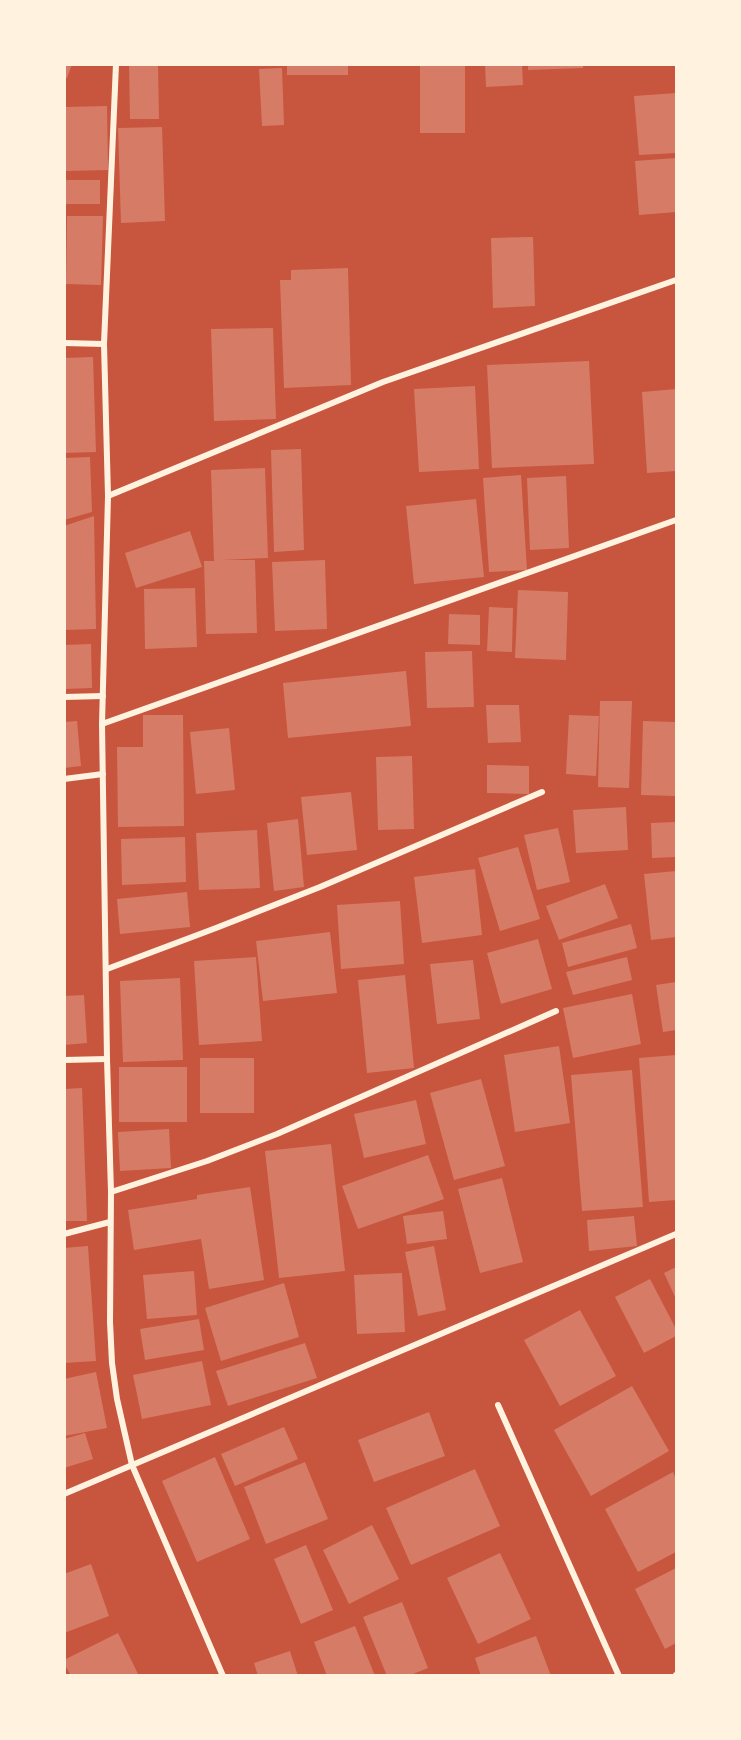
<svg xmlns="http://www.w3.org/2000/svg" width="741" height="1740" viewBox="0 0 741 1740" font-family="Ubuntu,sans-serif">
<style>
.building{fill:#d67c66}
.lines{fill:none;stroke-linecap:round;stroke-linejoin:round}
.minor{stroke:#fff3e0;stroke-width:6}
</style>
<rect width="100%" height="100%" fill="#c8553d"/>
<!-- building -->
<g class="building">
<polygon points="64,64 72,64 67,78 64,77"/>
<polygon points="129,64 158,64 159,119 130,119"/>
<rect x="287" y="64" width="61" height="11"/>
<polygon points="485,64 522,64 523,85 486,87"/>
<polygon points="528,64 583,64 583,68 528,70"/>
<rect x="420" y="66" width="45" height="67"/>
<polygon points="282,68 284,125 262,126 259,69"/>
<polygon points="676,93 676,153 639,155 634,96"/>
<polygon points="107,106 108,170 64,171 64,107"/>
<polygon points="162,127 165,221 121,223 118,128"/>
<polygon points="676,158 676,212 639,215 635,161"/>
<rect x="64" y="180" width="36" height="24"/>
<polygon points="67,216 103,216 101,285 66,284"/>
<polygon points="533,237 535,306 493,308 491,238"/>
<polygon points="348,268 351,385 284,388 280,280 291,280 291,270"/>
<polygon points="273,328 276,419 214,421 211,329"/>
<polygon points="93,357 96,452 64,453 64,358"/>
<polygon points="589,361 594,464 492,468 487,365"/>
<polygon points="475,386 479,469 419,472 414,389"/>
<polygon points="676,389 676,471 647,473 642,392"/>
<polygon points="301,449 304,550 274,552 271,450"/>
<polygon points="90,457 92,512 64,520 64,458"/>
<polygon points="265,468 268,558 222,560 255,560 257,633 206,634 204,561 214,561 211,470"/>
<polygon points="521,475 527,570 489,572 483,478"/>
<polygon points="566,476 569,548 530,550 527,478"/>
<polygon points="476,499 484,577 414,584 406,506"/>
<polygon points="94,516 96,629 64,630 64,526"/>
<polygon points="190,531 202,567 136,588 125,553"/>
<polygon points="325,560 327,629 275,631 272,562"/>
<polygon points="195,588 197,647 145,649 144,589"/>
<polygon points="518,590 568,592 566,660 515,658"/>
<polygon points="489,607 513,608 512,652 487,651"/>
<polygon points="449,614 480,615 480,645 448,644"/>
<polygon points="91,644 92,688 64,689 64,645"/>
<polygon points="472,651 474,707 427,708 425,652"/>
<polygon points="406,671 411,726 288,738 283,683"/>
<polygon points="600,701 632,701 629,788 598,787"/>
<polygon points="486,705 519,705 521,742 488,743"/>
<polygon points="143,715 183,715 184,826 118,827 117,747 143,747"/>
<polygon points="569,715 599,716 596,776 566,774"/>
<polygon points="77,721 81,766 64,768 64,722"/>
<polygon points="643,721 676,722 676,796 641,795"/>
<polygon points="229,728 235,790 196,794 190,732"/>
<polygon points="412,756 414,829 378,830 376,757"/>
<polygon points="487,765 529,766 529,794 487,793"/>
<polygon points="351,792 357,850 307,855 301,797"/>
<polygon points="626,807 628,850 576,853 573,810"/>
<polygon points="298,819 304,887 274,891 267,823"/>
<polygon points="676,822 676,857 652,858 651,823"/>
<polygon points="558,828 570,882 537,890 524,835"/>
<polygon points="257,830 260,888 199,890 196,833"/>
<polygon points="185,837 186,882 122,885 121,839"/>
<polygon points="518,847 540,919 500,931 478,858"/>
<polygon points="475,869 482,935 422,943 414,877"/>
<polygon points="676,871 676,937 651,940 644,874"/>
<polygon points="605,884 618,918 559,940 546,906"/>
<polygon points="187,892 190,927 120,934 117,899"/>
<polygon points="400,901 404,964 341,969 337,905"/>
<polygon points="631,924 637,948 568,967 562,943"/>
<polygon points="330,932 337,993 263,1001 256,941"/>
<polygon points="538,939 552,989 501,1004 487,953"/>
<polygon points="256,957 262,1041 199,1045 194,961"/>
<polygon points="627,957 632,980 573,995 566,972"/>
<polygon points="473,960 480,1019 437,1024 430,964"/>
<polygon points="405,975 414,1068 367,1073 358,980"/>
<polygon points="180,978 183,1060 123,1062 120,981"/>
<polygon points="676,982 676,1030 663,1032 656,985"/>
<polygon points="632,994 641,1044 573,1058 563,1008"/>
<polygon points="84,995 87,1043 64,1045 64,996"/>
<polygon points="559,1046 570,1123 515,1132 504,1055"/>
<polygon points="676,1055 676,1200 649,1202 639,1058"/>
<rect x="200" y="1058" width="54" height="55"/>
<rect x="119" y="1067" width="68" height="55"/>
<polygon points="632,1070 643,1207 582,1211 571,1075"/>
<polygon points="481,1079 505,1166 454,1180 430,1093"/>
<polygon points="82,1088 87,1221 64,1221 64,1089"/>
<polygon points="416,1100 426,1144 364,1158 354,1114"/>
<polygon points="169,1129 171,1168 120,1171 118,1132"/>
<polygon points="331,1144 345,1271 279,1278 265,1151"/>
<polygon points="428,1155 444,1199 358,1229 342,1186"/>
<polygon points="502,1178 523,1262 480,1273 458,1189"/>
<polygon points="250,1187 264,1280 209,1289 201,1239 134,1250 128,1210 197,1199 197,1195"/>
<polygon points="443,1211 447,1239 407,1244 403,1216"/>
<polygon points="634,1216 637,1246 589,1251 587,1220"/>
<polygon points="88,1246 96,1361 64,1363 64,1248"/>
<polygon points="434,1246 446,1310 418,1316 405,1252"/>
<polygon points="676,1267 676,1299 664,1273"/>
<polygon points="194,1271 197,1315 147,1319 143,1275"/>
<polygon points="402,1273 405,1332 357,1334 354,1275"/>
<polygon points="650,1279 676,1329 676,1336 644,1353 615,1297"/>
<polygon points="284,1283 299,1337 221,1361 205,1308"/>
<polygon points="580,1310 616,1376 560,1406 524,1340"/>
<polygon points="199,1319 204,1350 145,1360 140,1329"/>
<polygon points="305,1343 317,1378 228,1406 216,1371"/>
<polygon points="202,1361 211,1405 142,1419 133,1375"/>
<polygon points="96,1372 107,1428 64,1436 64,1379"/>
<polygon points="632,1386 669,1451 591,1496 554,1430"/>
<polygon points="429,1412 445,1456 374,1482 358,1440"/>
<polygon points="284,1427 298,1459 235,1486 221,1454"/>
<polygon points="85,1433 93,1459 64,1468 64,1439"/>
<polygon points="215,1457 250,1539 197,1562 162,1481"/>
<polygon points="305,1462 328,1519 266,1544 244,1487"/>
<polygon points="475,1469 500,1526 411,1565 386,1508"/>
<polygon points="673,1472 676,1479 676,1552 638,1572 605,1509"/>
<polygon points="372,1525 399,1579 349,1604 323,1550"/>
<polygon points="306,1545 333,1610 301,1624 274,1559"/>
<polygon points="500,1553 531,1619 478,1644 447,1578"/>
<polygon points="91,1564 109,1616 64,1633 64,1574"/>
<polygon points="676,1568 676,1643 665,1649 635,1589"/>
<polygon points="402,1602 428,1668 408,1676 387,1676 363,1617"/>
<polygon points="355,1626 375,1676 327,1676 314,1642"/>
<polygon points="118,1633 139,1676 71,1676 64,1663 64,1660"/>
<polygon points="536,1636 551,1676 481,1676 475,1658"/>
<polygon points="290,1651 298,1676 258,1676 254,1663"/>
</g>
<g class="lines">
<!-- minor -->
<g class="minor">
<polyline points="116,64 104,344 108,496 102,724 107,1059 111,1192 110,1322 112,1363 117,1399 132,1465 223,1676"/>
<polyline points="64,343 104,344"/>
<polyline points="108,496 383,382 676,280"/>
<polyline points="64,697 103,696"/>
<polyline points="102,724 676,520"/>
<polyline points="64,779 103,774"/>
<polyline points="107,969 216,928 320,887 542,792"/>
<polyline points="64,1060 107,1059"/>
<polyline points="111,1192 207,1161 277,1134 556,1011"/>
<polyline points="64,1234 110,1222"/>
<polyline points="498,1405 619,1676"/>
<polyline points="64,1494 676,1234"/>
<polyline points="676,1676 676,1675"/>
</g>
</g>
<!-- border -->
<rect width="741" height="1740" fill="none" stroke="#fff3e0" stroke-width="132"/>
</svg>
